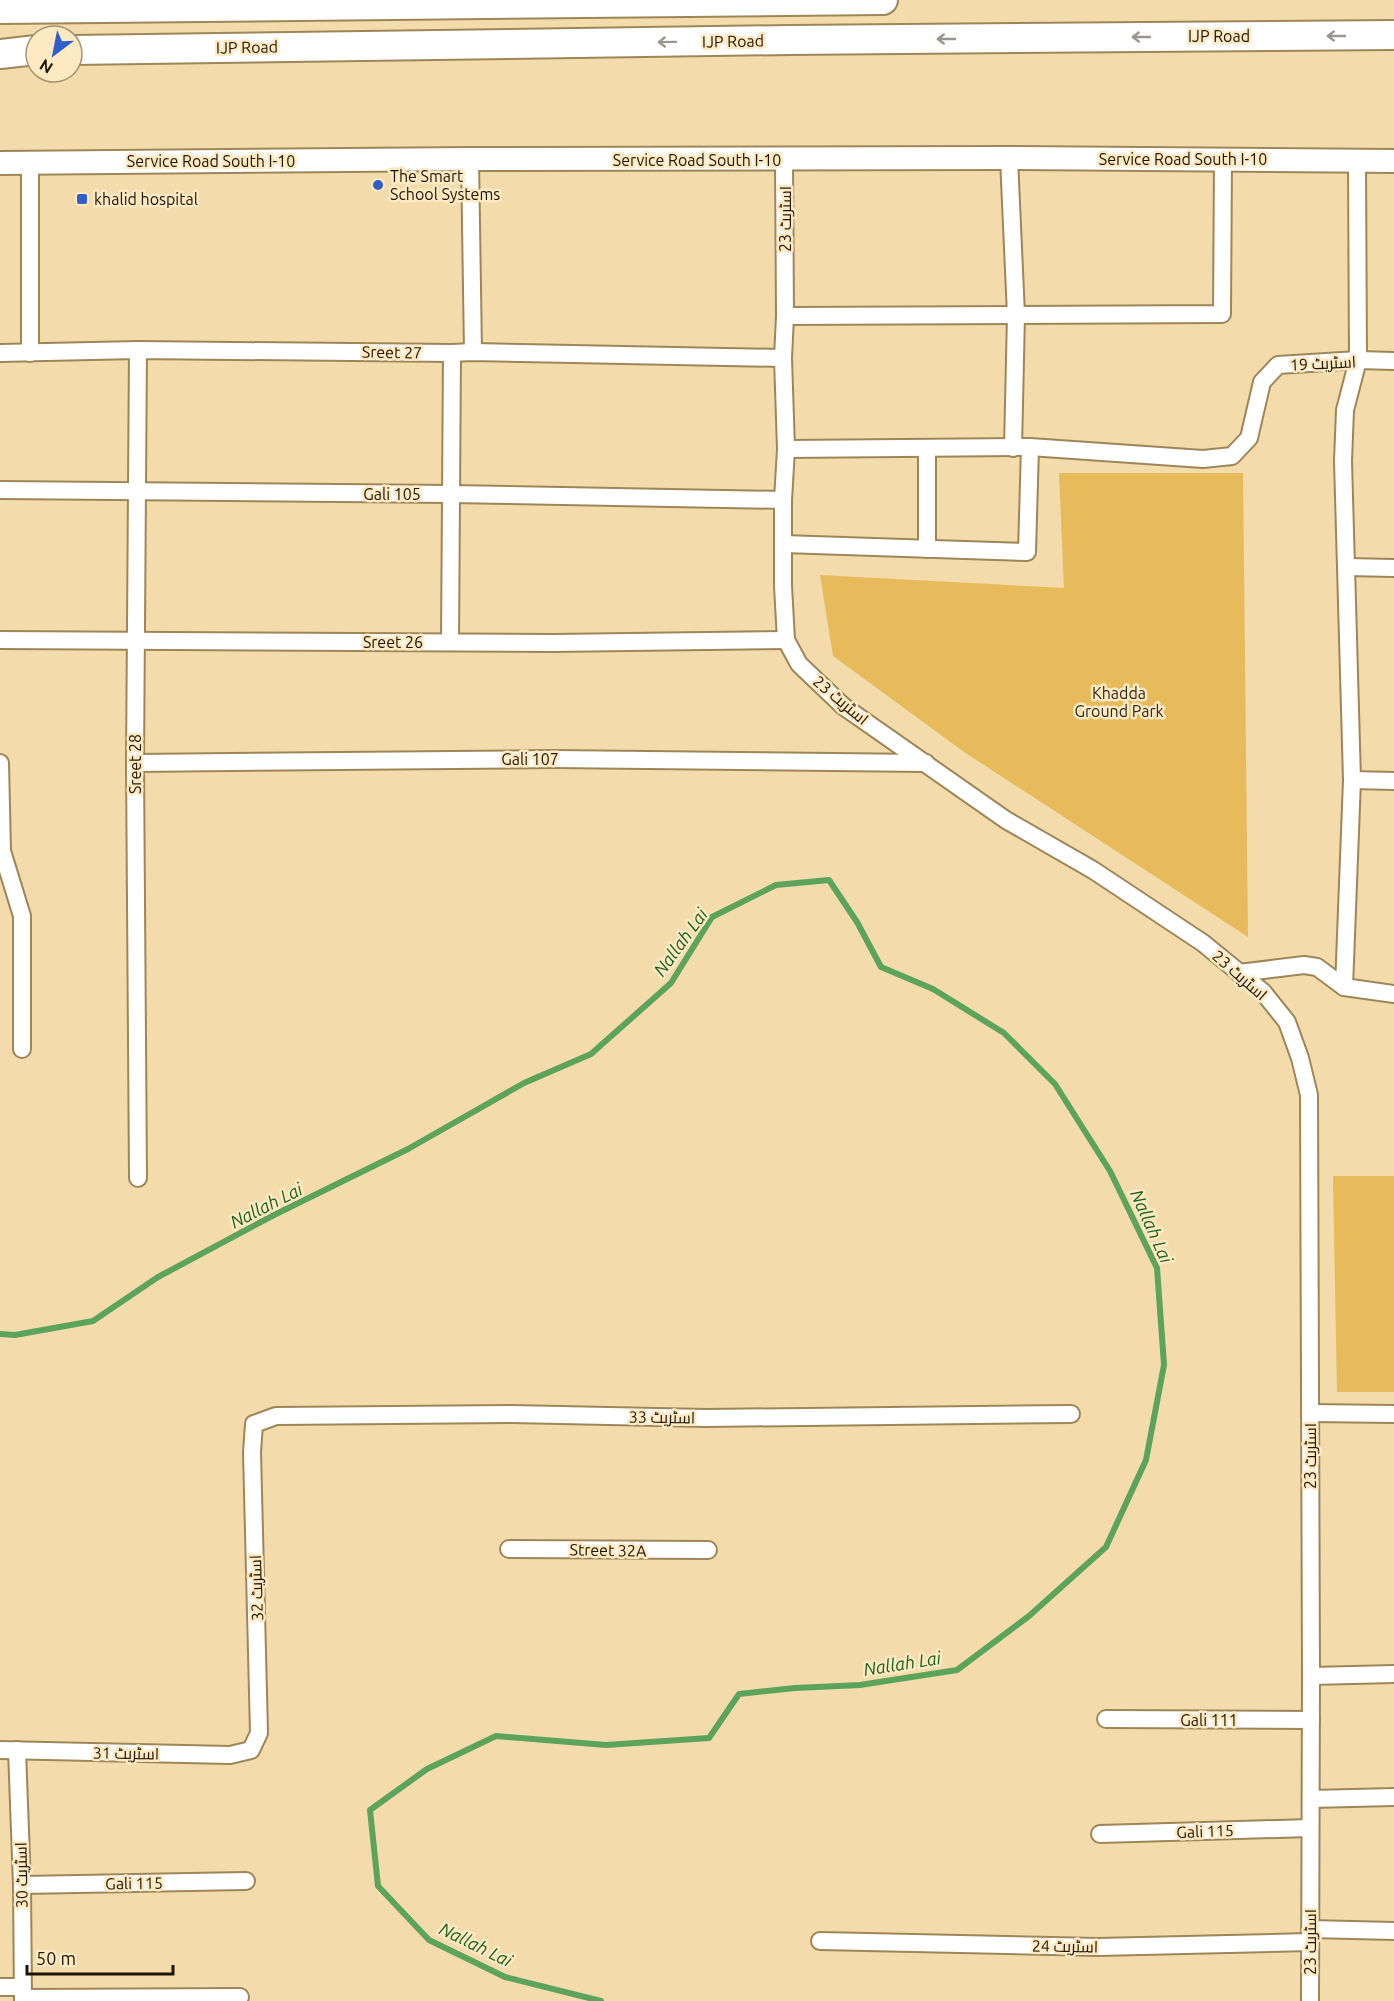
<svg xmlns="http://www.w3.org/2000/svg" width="1394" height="2001" viewBox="0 0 1394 2001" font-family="Ubuntu,Cairo,sans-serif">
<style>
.green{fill:#e7ba5c}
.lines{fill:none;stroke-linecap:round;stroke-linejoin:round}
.stream{stroke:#5ca35c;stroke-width:6}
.street-casing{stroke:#9d8658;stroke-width:20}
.secondary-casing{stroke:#9d8658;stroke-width:26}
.highway-casing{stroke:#9d8658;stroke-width:32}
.street{stroke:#fff;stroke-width:16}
.secondary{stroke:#fff;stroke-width:22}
.highway{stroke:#fff;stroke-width:28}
.oneway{stroke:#9a968e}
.poi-dot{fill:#2f5ecd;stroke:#fde9c2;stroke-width:2}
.labels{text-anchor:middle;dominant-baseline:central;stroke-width:5;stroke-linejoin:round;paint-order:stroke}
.street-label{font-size:16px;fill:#1e1504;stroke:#fde9c2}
.poi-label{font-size:16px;fill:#1e1504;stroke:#fde9c2;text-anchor:start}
.park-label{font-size:16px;fill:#302817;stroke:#fde9c2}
.water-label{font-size:18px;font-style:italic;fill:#19621e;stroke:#fde9c2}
</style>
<rect width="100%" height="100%" fill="#f4dbab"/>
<!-- green -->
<g class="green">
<polygon points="1059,473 1243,473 1248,937 964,752 833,656 820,575 1064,588"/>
<polygon points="1333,1176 1394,1176 1394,1392 1337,1392"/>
</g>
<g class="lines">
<!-- stream -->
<polyline class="stream" points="0,1334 15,1335 93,1321 158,1277 274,1215 408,1149 524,1083 591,1054 671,983 712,917 776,885 829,880 857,922 881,967 933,989 1004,1033 1055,1084 1110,1171 1157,1268 1164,1365 1146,1460 1106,1547 1029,1616 957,1670 860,1685 795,1688 739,1694 709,1738 606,1745 496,1736 427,1769 370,1810 378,1886 429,1940 505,1977 601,2001"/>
<defs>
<g id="street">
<polyline points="1009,158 1016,315 1013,448"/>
<polyline points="470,159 473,352"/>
<polyline points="784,160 785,316 783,358 786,449 783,500 783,586 786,640 799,664 843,706 1006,820 1093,870 1203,943 1263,992 1287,1022 1300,1058 1309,1095 1311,1676 1310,2001"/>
<polyline points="785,316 1222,314 1223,159"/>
<polyline points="0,353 138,350 452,353 473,352 783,358"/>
<polyline points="30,353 30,163"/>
<polyline points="786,449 1030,447 1203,459 1232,456 1249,438 1262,382 1278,365 1358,360 1394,361"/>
<polyline points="0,490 450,494 783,500"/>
<polyline points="783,544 1027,552 1030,447"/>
<polyline points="927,549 927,448"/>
<polyline points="1347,567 1394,568"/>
<polyline points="0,640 553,643 786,640"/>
<polyline points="450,642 452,353"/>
<polyline points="0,763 2,851 22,916 22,1049"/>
<polyline points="135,763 553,759 926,763"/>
<polyline points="1352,780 1394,781"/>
<polyline points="1239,973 1304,965 1317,967 1344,987 1394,994"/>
<polyline points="1344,987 1352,780 1343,461 1345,410 1358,360 1357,162"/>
<polyline points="138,1178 135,763 138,350"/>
<polyline points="1310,1413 1394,1414"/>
<polyline points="509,1549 708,1550"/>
<polyline points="1311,1676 1394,1674"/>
<polyline points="1106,1719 1311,1720"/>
<polyline points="0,1750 230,1755 251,1750 259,1733 252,1452 254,1424 276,1416 511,1414 706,1418 1071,1414"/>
<polyline points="17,1750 22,1885 23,2001"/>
<polyline points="1311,1799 1394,1797"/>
<polyline points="1100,1834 1310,1828"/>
<polyline points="22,1885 246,1881"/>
<polyline points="1310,1929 1394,1931"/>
<polyline points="820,1941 1098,1947 1310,1942"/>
<polyline points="0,1987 22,1987"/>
<polyline points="23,1998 240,1997"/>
</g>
<polyline id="secondary" points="0,163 470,159 1009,158 1394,161"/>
<g id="highway">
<polyline points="0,9 883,0"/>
<polyline points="72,50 789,40 1394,35"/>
<polyline points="0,54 36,50"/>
</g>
</defs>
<!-- street casing -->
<use href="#street" class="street-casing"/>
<!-- secondary casing -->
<use href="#secondary" class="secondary-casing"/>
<!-- highway casing -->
<use href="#highway" class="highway-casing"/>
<!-- street -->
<use href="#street" class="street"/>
<!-- secondary -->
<use href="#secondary" class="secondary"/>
<!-- highway -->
<use href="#highway" class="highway"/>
</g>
<!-- one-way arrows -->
<defs><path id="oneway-shaft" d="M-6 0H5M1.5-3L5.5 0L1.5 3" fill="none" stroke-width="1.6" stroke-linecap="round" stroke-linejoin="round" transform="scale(1.5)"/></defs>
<g class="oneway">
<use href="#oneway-shaft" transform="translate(1336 36) rotate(180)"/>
<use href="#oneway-shaft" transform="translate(1141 37) rotate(180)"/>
<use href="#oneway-shaft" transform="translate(946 39) rotate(180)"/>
<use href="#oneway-shaft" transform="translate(667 42) rotate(179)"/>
</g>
<!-- markers -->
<g class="poi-dot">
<circle cx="378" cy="185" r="6"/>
<rect x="76" y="193" width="12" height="12" rx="3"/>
</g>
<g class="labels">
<!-- street labels -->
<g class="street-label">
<text x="1219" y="36">IJP Road</text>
<text transform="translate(733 41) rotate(-1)">IJP Road</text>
<text transform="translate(247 47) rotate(-1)">IJP Road</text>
<text x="1183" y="159">Service Road South I-10</text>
<text x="697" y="160">Service Road South I-10</text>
<text x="211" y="161">Service Road South I-10</text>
<text transform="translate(785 219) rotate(-90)">اسٹریٹ 23</text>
<text transform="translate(392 352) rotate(1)">Sreet 27</text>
<text transform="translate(1323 363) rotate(-3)">اسٹریٹ 19</text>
<text x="392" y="494">Gali 105</text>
<text x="393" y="642">Sreet 26</text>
<text transform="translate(841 700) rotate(40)">اسٹریٹ 23</text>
<text x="530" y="759">Gali 107</text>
<text transform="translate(135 764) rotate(-90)">Sreet 28</text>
<text transform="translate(1240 975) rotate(41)">اسٹریٹ 23</text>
<text transform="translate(662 1417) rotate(1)">اسٹریٹ 33</text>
<text transform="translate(1310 1456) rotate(-90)">اسٹریٹ 23</text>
<text transform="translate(608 1550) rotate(1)">Street 32A</text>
<text transform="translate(256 1588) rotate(-92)">اسٹریٹ 32</text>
<text x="1209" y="1720">Gali 111</text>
<text transform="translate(126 1753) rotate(1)">اسٹریٹ 31</text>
<text transform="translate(1205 1831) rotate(-2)">Gali 115</text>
<text transform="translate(21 1875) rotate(-91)">اسٹریٹ 30</text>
<text transform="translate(134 1883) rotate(-1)">Gali 115</text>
<text transform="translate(1310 1942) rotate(-90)">اسٹریٹ 23</text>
<text transform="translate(1065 1946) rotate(1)">اسٹریٹ 24</text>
</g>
<!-- poi labels -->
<g class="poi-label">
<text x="390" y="176">The Smart<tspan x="390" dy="18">School Systems</tspan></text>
<text x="94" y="199">khalid hospital</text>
</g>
<!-- park labels -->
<g class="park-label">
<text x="1119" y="693">Khadda<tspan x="1119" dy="18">Ground Park</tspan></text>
</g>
<!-- water labels -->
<g class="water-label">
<text transform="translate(680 942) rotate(-54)">Nallah Lai</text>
<text transform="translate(266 1205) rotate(-27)">Nallah Lai</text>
<text transform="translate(1152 1226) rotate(66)">Nallah Lai</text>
<text transform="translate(902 1663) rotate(-9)">Nallah Lai</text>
<text transform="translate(476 1944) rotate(26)">Nallah Lai</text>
</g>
</g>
<!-- north arrow -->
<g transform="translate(54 54) rotate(212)"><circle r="28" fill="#fde9c2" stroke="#a49476" stroke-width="1.5"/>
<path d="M0-4.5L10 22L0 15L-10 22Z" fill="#2f5ecd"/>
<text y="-9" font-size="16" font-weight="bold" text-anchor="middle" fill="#1e1504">N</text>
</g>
<!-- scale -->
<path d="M27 1965v9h146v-9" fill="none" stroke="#1e1504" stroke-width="3"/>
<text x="36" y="1965" font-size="18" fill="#1e1504" stroke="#fde9c2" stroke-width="4.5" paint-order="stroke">50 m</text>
</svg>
